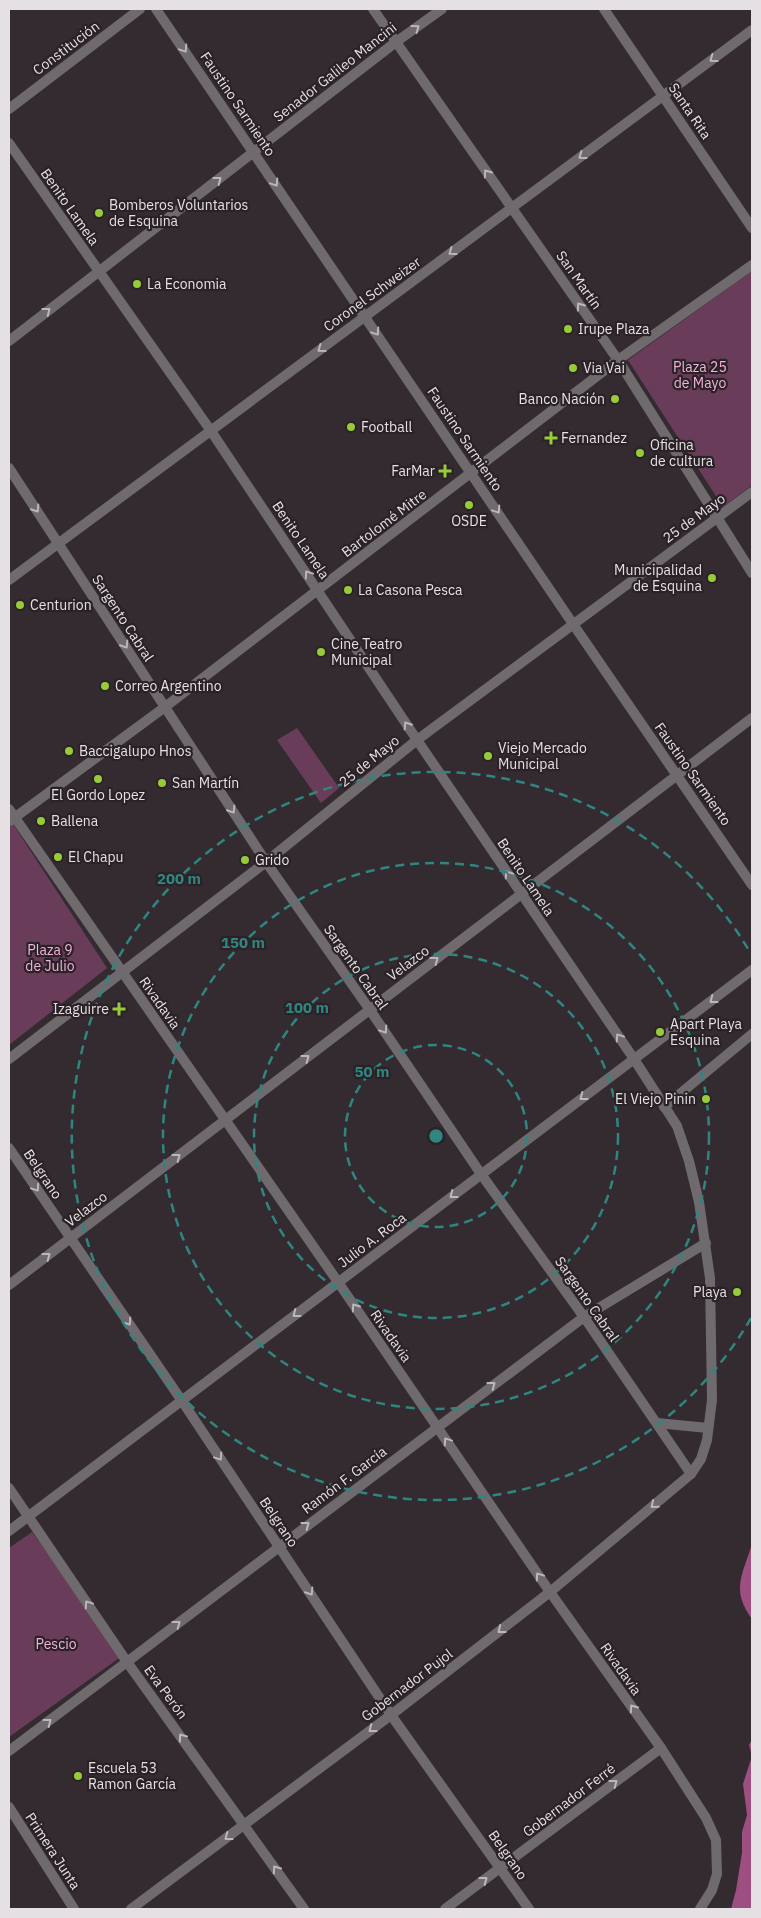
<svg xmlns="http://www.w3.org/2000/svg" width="761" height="1918" viewBox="0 0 761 1918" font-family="'IBM Plex Sans',sans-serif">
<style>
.green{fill:#693d59}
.water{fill:#9d4f82}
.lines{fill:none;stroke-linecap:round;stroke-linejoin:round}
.street{stroke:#6f6a6d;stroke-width:10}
.oneway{stroke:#bcb7ba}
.ring{fill:none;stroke:#2f8680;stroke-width:2.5;stroke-dasharray:9 6}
.poi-dot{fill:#97cb38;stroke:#2a2227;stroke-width:2}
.labels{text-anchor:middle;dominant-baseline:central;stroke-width:4.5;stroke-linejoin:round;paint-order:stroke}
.street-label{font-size:14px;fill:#e5e0e3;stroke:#2a2227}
.poi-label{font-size:14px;fill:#e5e0e3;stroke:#2a2227;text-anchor:start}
.park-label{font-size:14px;fill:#f3b2da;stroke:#2a2227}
.centre{fill:#2f8680;stroke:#2a2227;stroke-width:2.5}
.ring-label{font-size:15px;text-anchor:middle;font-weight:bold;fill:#2f8680;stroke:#2a2227;stroke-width:4.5;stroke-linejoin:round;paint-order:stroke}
</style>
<rect width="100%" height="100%" fill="#342b30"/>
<!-- green -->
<g class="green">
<polygon points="752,271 752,485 723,507 628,360"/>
<polygon points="297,728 339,788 321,803 277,740"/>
<polygon points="13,824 107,968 9,1045 9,827"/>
<polygon points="32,1532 122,1656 9,1737 9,1548"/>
</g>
<!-- water -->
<g class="water">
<path d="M752,1544V1619C731,1590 742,1576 752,1544Z"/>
<polygon points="752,1739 752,1909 731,1909 736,1890 742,1853 742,1832 747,1815 743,1784 752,1756 749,1745"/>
</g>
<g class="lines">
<!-- street -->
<g class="street">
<polyline points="156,9 573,624 752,885"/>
<polyline points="373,9 618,360 752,573"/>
<polyline points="604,9 752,228"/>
<polyline points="9,109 140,9"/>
<polyline points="9,143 211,431 417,740 634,1059 677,1126 689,1161 699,1202 710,1278 712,1400 707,1440 701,1459 691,1474 550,1592 391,1715 131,1909"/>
<polyline points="9,341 396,42 442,9"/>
<polyline points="9,468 266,862 370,1010 481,1174 584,1317 691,1474"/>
<polyline points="9,580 752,30"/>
<polyline points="9,809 338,1282 550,1592 661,1748 706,1818 716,1840 717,1874 712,1890 700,1909"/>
<polyline points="10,821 165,707 618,360 752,265"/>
<polyline points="9,1059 266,862 417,740 752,492"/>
<polyline points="664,1107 752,1034"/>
<polyline points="9,1148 182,1401 391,1715 529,1909"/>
<polyline points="9,1285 752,718"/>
<polyline points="657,1423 708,1428"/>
<polyline points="9,1488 127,1662 304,1909"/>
<polyline points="9,1531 752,970"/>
<polyline points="9,1751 584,1317 706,1243"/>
<polyline points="9,1807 74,1909"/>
<polyline points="445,1909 661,1748"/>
</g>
</g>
<!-- one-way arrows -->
<defs><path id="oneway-chevron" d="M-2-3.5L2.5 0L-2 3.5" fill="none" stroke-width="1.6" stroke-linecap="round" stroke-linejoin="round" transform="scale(1.25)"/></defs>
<g class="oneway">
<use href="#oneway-chevron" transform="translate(416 28) rotate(-36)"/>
<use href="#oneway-chevron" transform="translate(184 49) rotate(56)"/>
<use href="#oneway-chevron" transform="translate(713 59) rotate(144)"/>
<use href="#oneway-chevron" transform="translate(582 156) rotate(144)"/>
<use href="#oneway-chevron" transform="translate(487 173) rotate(-125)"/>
<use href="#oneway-chevron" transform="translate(218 180) rotate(-38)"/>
<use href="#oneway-chevron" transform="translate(275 183) rotate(56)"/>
<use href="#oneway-chevron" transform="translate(452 252) rotate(144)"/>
<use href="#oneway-chevron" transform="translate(580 306) rotate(-125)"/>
<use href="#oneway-chevron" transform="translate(47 311) rotate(-38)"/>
<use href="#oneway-chevron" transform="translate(376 332) rotate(56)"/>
<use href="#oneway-chevron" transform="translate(321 349) rotate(144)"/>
<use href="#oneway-chevron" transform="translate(36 509) rotate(57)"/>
<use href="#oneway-chevron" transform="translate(497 510) rotate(56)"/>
<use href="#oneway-chevron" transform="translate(308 574) rotate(-124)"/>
<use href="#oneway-chevron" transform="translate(125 645) rotate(57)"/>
<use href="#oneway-chevron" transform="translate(407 725) rotate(-123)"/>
<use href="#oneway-chevron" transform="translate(232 810) rotate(57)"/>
<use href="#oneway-chevron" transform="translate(508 874) rotate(-124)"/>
<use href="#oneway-chevron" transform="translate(435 960) rotate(-37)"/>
<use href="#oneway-chevron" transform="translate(713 1000) rotate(143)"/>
<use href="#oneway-chevron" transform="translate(384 1030) rotate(56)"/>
<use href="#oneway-chevron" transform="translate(619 1037) rotate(-124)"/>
<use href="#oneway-chevron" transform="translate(306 1058) rotate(-37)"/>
<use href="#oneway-chevron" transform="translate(583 1097) rotate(143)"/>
<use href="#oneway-chevron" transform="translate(177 1157) rotate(-37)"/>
<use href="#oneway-chevron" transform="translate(36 1188) rotate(56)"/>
<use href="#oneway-chevron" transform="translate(453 1195) rotate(143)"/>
<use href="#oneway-chevron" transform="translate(47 1256) rotate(-37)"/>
<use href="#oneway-chevron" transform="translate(355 1307) rotate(-125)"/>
<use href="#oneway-chevron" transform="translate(296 1314) rotate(143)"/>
<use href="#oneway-chevron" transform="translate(128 1322) rotate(56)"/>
<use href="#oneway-chevron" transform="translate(492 1385) rotate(-37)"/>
<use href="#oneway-chevron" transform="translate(447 1441) rotate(-124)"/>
<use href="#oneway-chevron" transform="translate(219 1457) rotate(56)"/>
<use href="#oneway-chevron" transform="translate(654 1505) rotate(140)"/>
<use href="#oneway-chevron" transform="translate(306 1525) rotate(-37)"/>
<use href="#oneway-chevron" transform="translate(539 1576) rotate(-124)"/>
<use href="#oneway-chevron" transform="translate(310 1592) rotate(57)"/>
<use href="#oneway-chevron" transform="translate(88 1604) rotate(-124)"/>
<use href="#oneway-chevron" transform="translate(177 1624) rotate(-37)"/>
<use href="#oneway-chevron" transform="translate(501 1630) rotate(142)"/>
<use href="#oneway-chevron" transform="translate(633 1708) rotate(-125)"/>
<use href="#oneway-chevron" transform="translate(48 1722) rotate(-37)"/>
<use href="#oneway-chevron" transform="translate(372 1729) rotate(143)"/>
<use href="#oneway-chevron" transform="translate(182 1737) rotate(-126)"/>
<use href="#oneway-chevron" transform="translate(614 1783) rotate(-37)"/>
<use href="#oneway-chevron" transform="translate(228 1837) rotate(143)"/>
<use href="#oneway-chevron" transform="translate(276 1869) rotate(-125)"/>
<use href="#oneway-chevron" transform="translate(484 1880) rotate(-37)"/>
</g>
<!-- distance rings -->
<g class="ring">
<circle cx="436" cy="1136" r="91"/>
<circle cx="436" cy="1136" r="182"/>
<circle cx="436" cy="1136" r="273"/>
<path d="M751 1318A364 364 0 1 1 751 954"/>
</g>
<!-- markers -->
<g class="poi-dot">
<circle cx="99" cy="213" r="5"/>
<circle cx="137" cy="284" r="5"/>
<circle cx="568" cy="329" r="5"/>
<circle cx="573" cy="368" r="5"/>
<circle cx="615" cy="399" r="5"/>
<circle cx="351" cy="427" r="5"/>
<path d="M548.5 430.5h5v5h5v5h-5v5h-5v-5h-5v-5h5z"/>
<circle cx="640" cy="453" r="5"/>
<path d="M442.5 463.5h5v5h5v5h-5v5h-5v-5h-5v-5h5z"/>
<circle cx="469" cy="505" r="5"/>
<circle cx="712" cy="578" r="5"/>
<circle cx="348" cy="590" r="5"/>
<circle cx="20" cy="605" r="5"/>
<circle cx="321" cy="652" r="5"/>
<circle cx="105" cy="686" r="5"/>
<circle cx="69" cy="751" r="5"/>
<circle cx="488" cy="756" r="5"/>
<circle cx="98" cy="779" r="5"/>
<circle cx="162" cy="783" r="5"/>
<circle cx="41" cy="821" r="5"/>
<circle cx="58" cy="857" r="5"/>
<circle cx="245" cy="860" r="5"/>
<path d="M116.5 1001.5h5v5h5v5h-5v5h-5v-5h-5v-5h5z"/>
<circle cx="660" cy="1032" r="5"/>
<circle cx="706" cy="1099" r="5"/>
<circle cx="737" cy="1292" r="5"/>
<circle cx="78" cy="1776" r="5"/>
</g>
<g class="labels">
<!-- street labels -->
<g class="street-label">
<text transform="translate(66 48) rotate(-37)">Constitución</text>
<text transform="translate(335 72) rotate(-38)">Senador Galileo Mancini</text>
<text transform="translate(238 104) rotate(56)">Faustino Sarmiento</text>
<text transform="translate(690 111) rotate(56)">Santa Rita</text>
<text transform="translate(70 207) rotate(55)">Benito Lamela</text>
<text transform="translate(579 280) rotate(55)">San Martín</text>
<text transform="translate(372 294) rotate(-36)">Coronel Schweizer</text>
<text transform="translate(465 439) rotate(56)">Faustino Sarmiento</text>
<text transform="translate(694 518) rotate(-36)">25 de Mayo</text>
<text transform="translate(384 523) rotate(-37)">Bartolomé Mitre</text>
<text transform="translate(301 540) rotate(56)">Benito Lamela</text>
<text transform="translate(123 618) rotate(57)">Sargento Cabral</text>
<text transform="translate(369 761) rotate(-39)">25 de Mayo</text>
<text transform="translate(693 774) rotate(55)">Faustino Sarmiento</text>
<text transform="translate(526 877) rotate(56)">Benito Lamela</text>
<text transform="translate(408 963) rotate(-37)">Velazco</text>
<text transform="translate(356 967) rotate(55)">Sargento Cabral</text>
<text transform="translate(160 1003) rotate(55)">Rivadavia</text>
<text transform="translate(43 1174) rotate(56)">Belgrano</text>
<text transform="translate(86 1209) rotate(-37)">Velazco</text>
<text transform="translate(372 1240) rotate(-37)">Julio A. Roca</text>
<text transform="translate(587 1299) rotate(55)">Sargento Cabral</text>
<text transform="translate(391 1336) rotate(55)">Rivadavia</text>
<text transform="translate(344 1480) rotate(-37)">Ramón F. García</text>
<text transform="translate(279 1522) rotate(56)">Belgrano</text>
<text transform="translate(621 1669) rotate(55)">Rivadavia</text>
<text transform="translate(407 1685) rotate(-37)">Gobernador Pujol</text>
<text transform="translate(166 1692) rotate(54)">Eva Perón</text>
<text transform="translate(569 1800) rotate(-37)">Gobernador Ferré</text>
<text transform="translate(53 1851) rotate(57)">Primera Junta</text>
<text transform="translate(508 1855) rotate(55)">Belgrano</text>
</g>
<!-- poi labels -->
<g class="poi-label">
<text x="109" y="205">Bomberos Voluntarios<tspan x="109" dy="16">de Esquina</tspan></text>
<text x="147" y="284">La Economia</text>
<text x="578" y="329">Irupe Plaza</text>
<text x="583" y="368">Via Vai</text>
<text x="605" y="399" text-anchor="end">Banco Nación</text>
<text x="361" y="427">Football</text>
<text x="561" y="438">Fernandez</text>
<text x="650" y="445">Oficina<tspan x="650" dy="16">de cultura</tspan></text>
<text x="435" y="471" text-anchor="end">FarMar</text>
<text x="469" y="521" text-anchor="middle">OSDE</text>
<text x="702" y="570" text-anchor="end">Municipalidad<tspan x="702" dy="16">de Esquina</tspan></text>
<text x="358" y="590">La Casona Pesca</text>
<text x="30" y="605">Centurion</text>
<text x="331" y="644">Cine Teatro<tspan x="331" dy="16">Municipal</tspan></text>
<text x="115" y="686">Correo Argentino</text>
<text x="498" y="748">Viejo Mercado<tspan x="498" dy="16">Municipal</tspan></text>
<text x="79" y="751">Baccigalupo Hnos</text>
<text x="172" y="783">San Martín</text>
<text x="98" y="795" text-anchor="middle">El Gordo Lopez</text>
<text x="51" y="821">Ballena</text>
<text x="68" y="857">El Chapu</text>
<text x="255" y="860">Grido</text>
<text x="109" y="1009" text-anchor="end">Izaguirre</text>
<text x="670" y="1024">Apart Playa<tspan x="670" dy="16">Esquina</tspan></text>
<text x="696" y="1099" text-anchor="end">El Viejo Pinin</text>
<text x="727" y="1292" text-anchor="end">Playa</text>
<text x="88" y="1768">Escuela 53<tspan x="88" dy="16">Ramon García</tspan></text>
</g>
<!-- park labels -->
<g class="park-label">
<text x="700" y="367">Plaza 25<tspan x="700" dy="16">de Mayo</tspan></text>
<text x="50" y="950">Plaza 9<tspan x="50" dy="16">de Julio</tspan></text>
<text x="56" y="1644">Pescio</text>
</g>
</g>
<circle cx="436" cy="1136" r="8" class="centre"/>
<g class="ring-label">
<text x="179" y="884">200 m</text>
<text x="243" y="948">150 m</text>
<text x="307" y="1013">100 m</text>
<text x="372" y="1077">50 m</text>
</g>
<!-- border -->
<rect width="761" height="1918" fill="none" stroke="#e5e0e3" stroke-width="20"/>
</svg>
